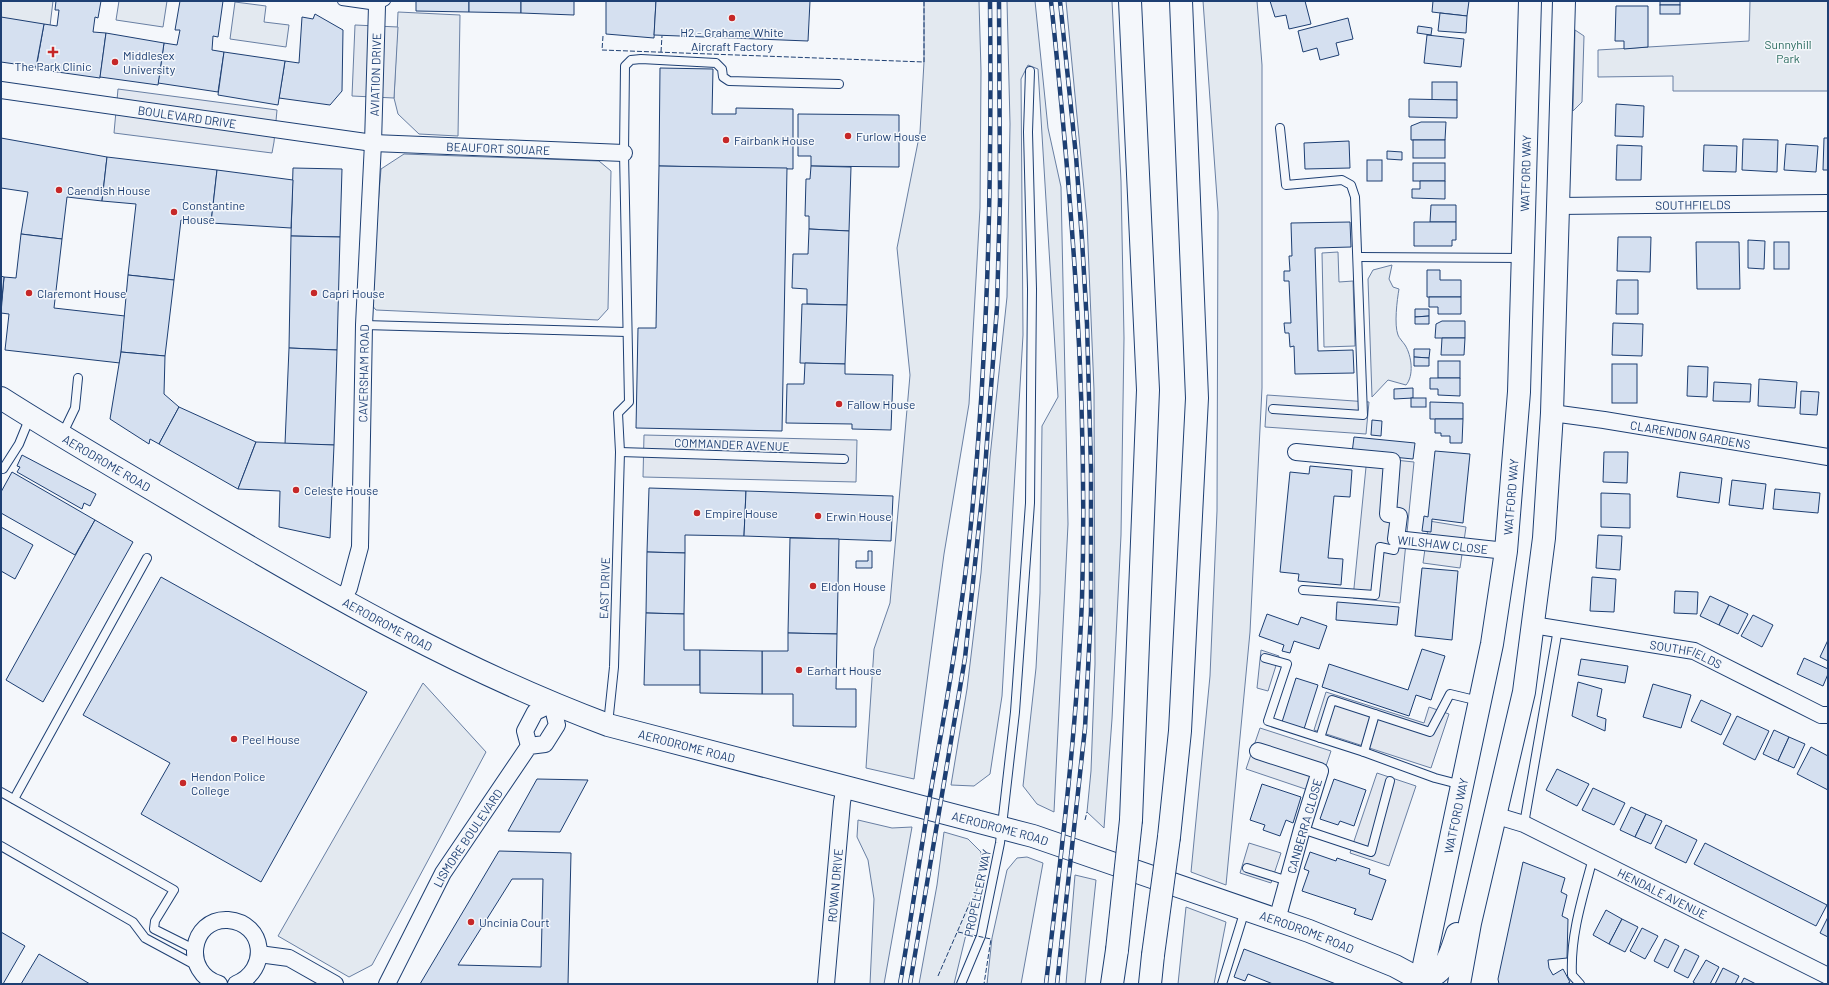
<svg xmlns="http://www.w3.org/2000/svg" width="1829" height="985" viewBox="0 0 1829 985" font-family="Barlow,sans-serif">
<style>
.green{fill:#e3e9f0;stroke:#687fa3}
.parking{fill:#e3e8f0;stroke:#687fa3}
.building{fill:#d5e0f0;stroke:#1d3f73;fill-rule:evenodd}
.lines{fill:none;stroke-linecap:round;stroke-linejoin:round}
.lane-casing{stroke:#1d3f73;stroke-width:10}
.street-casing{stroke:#1d3f73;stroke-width:18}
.secondary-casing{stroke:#1d3f73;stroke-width:24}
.highway-casing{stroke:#1d3f73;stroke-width:24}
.lane{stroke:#f4f7fb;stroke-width:8}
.street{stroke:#f4f7fb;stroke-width:16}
.secondary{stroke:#f4f7fb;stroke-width:22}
.highway{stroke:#f4f7fb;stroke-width:22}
.rail-casing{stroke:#1d3f73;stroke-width:4.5}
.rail{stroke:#f4f7fb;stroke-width:3;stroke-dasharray:9;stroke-linecap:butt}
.highway-bridge-casing{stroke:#1d3f73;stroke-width:24;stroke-linecap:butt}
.highway-bridge{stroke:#f4f7fb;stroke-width:22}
.fence{stroke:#1d3f73;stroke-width:1;stroke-dasharray:5 2;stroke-linecap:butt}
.poi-dot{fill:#c62828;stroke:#f4f7fb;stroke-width:1.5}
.labels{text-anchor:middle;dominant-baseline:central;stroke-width:3;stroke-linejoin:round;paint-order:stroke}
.poi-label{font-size:12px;fill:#1d3f73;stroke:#f4f7fb;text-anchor:start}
.park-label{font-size:12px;fill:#2c6c60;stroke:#f4f7fb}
.street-label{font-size:12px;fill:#1d3f73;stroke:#f4f7fb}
</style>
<rect width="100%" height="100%" fill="#f4f7fb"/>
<!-- green -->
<g class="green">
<polygon points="1,1 53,1 50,26 1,18"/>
<polygon points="119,1 167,1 163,27 116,20"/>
<polygon points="924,1 979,1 981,71 980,208 969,404 944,554 914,779 866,768 874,649 890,603 910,375 897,248 920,132 924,62"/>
<polygon points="1007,1 1035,1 1048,128 1061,187 1065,378 1068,524 1054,812 1037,804 1023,786 1036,668 1040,593 1042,426 1058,397 1038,69 1028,65 1021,79 1023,335 1002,696 990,774 974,786 951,785 967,689 981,573 990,457 1007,297 1010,124"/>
<polygon points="1066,1 1112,1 1121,181 1124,338 1121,535 1112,719 1104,828 1087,812 1091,771 1095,664 1094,390 1087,221"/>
<polygon points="1203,1 1257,1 1262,65 1262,388 1250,632 1226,885 1191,872 1210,676 1217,511 1218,212"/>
<polygon points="1750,1 1828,1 1828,91 1673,91 1673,76 1598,77 1598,50 1749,41"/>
<polygon points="235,2 266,6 264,22 289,25 286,47 230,39"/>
<polygon points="398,12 460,15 458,136 419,134 398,114 394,98"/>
<polygon points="404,154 599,161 611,171 608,309 598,320 376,310 370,303 381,169"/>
<polygon points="1338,252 1339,282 1353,281 1355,346 1324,347 1322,253"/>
<path d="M1392,265L1389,279L1393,287L1399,289C1397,300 1394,325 1398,335C1399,338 1403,342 1405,345C1412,356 1414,376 1406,385L1388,380L1372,397L1368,279L1373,270Z"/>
<polygon points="423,683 486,752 372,965 349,977 278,936"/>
<polygon points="858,820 892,828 912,827 884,984 870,984 874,899 868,860 857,837"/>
<polygon points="944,832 968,839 981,852 978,885 954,984 919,984 937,885"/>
<polygon points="1027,857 1043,863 1021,984 987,984 992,938 1007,870 1017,858"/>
<polygon points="1075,875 1096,880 1085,984 1066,984"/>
<polygon points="1186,907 1226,922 1214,984 1178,984"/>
</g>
<!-- parking -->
<g class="parking">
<polygon points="355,25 398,27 394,98 352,96"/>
<polygon points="1575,30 1584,36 1582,102 1573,111"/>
<polygon points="118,89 277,110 274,142 272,153 114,133"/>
<polygon points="1267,395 1369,402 1366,434 1265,427"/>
<polygon points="644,435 857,440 856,482 643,477"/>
<polygon points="1367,457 1414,462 1400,603 1353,598"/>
<polygon points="1429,521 1466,527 1460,568 1423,563"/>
<polygon points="1261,650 1279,656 1268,691 1257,688"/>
<polygon points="1326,692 1424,723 1429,707 1449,714 1431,768 1314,730"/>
<polygon points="1260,728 1331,751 1317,793 1246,769"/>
<polygon points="1377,773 1416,786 1389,866 1350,853"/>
<polygon points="1249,843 1281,853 1271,883 1240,873"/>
</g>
<!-- building -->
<g class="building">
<polygon points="56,1 101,1 98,18 95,17 93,32 106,33 100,78 36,69 44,24 57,26 59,10 55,10"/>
<polygon points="180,1 223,1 218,37 213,36 212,50 224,52 218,92 158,83 164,43 177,45 180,30 175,30"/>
<polygon points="416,1 469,1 469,12 416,11"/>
<polygon points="469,1 521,1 521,13 469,12"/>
<polygon points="521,1 574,1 574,15 521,13"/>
<polygon points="606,1 656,1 654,38 606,34"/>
<polygon points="656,1 810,1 808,41 654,35"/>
<polygon points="1270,1 1305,1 1311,24 1289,29 1286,15 1275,17"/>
<polygon points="1433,1 1469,1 1467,16 1432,12"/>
<rect x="1660" y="1" width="20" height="4"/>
<rect x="1660" y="5" width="20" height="9"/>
<polygon points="1616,6 1648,6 1648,47 1624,49 1624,41 1615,41"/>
<polygon points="1440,13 1467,16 1466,33 1438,31"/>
<polygon points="315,14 343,30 342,91 330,105 279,98 285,61 299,63 302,17 313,19"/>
<polygon points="1,17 44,24 36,67 1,62"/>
<polygon points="1348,18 1353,39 1336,43 1339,55 1320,60 1317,48 1303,52 1298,31"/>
<polygon points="1418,26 1432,28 1431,35 1417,33"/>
<polygon points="106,33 164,43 158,85 100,77"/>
<polygon points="1427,35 1464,39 1461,67 1424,63"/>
<polygon points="224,52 285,61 278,105 218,95"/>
<polygon points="660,68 713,69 712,114 736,114 736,108 793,109 793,169 659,166"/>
<rect x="1432" y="82" width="25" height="18"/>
<polygon points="1409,99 1457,100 1457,118 1409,117"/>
<polygon points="1616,104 1644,106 1643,137 1615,136"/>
<polygon points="798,114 899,115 899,167 811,166 811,156 798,156"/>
<polygon points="1421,122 1446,122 1445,140 1411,140 1411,126"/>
<polygon points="1,138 107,157 102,201 67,197 62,239 21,234 28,192 1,188"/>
<polygon points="1824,138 1828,138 1828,170 1823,170"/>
<polygon points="1743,139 1778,140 1777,172 1742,170"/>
<rect x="1413" y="140" width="32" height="18"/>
<polygon points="1349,141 1350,168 1305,169 1304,143"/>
<polygon points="1786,144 1818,146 1816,172 1784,170"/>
<polygon points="1617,145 1642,146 1641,180 1616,180"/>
<polygon points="1704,145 1737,146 1736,172 1703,171"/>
<polygon points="1387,151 1402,152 1402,160 1387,159"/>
<polygon points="107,157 217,170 211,223 181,220 174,280 128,275 136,204 102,201"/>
<rect x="1367" y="160" width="15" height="21"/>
<rect x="1413" y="163" width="32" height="18"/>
<polygon points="659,166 787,168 782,431 636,428 638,328 656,328"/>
<polygon points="811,166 851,167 849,231 809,229 809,216 805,216 806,179 810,179"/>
<polygon points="293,168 342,169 340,237 291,236"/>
<polygon points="217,170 293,180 291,228 211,223"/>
<polygon points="1420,181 1445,181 1445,199 1412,198 1412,189 1420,189"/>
<polygon points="1431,205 1456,205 1456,222 1430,222"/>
<polygon points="1350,222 1351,247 1315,248 1318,351 1353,350 1354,373 1295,374 1294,346 1290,347 1289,333 1285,333 1284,323 1291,323 1289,281 1284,281 1284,271 1290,271 1289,256 1292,256 1291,223"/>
<polygon points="1414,222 1456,222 1456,240 1452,240 1452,246 1414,246"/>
<polygon points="809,229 849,231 847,305 807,304 807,289 792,288 793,254 808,254"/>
<polygon points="21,234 62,239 54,308 125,316 120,363 5,350 9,314 1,313 4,277 16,278"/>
<polygon points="291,236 340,237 337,350 289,348"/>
<polygon points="1618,237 1651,237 1650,272 1617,271"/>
<polygon points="1748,240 1765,241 1764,269 1748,268"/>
<polygon points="1696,242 1739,242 1740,289 1697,289"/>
<rect x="1774" y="242" width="15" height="27"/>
<polygon points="1427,270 1440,270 1440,280 1461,280 1461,297 1427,297"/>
<polygon points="128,275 174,280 165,356 121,352"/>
<polygon points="1,276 4,277 1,307"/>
<polygon points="1617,280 1638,280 1638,314 1616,314"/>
<polygon points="1429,297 1461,297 1461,314 1438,314 1438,307 1429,307"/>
<polygon points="802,304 847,305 845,364 800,363"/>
<polygon points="1415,309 1429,309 1429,316 1415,317"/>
<polygon points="1429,316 1429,324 1415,324 1415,317"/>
<polygon points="1442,321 1465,321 1465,338 1435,338 1436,324"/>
<polygon points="1613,323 1643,324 1642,356 1612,355"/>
<polygon points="1442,338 1465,338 1464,355 1441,355"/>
<polygon points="289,348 337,350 334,445 285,444"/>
<polygon points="1414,349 1430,349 1429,358 1414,357"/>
<polygon points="121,352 165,356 164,394 179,407 159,444 150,439 149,444 110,419"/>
<polygon points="1414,357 1429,358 1429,366 1414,366"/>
<rect x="1438" y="361" width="22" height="17"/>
<polygon points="805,363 845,364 845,374 893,375 891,430 852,429 852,424 786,423 787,384 804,384"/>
<rect x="1612" y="364" width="25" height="39"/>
<polygon points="1688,366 1708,367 1707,397 1687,396"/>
<polygon points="1430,378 1460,378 1460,396 1438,395 1438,389 1430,389"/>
<polygon points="1759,379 1797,382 1795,408 1758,406"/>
<polygon points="1714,382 1751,384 1750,402 1713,401"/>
<polygon points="1413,388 1413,398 1394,399 1394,389"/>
<polygon points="1801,391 1819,392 1817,415 1800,414"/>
<rect x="1411" y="398" width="15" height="9"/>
<polygon points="1430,402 1463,403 1463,419 1430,419"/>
<polygon points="179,407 256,442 238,489 159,444"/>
<polygon points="1435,419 1463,419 1462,443 1450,443 1450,436 1441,436 1441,433 1435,433"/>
<polygon points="1372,420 1382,421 1381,436 1371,435"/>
<polygon points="1354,437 1415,443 1413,459 1352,453"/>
<polygon points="256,442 334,445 330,538 279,527 280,491 238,489"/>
<polygon points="1435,451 1470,454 1463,523 1432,519 1431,532 1422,531 1424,516 1428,517"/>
<polygon points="1604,452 1628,452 1627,483 1603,482"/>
<polygon points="22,455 96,494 90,506 84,503 82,509 17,472 20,467 17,466"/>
<polygon points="1310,466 1352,470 1350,497 1334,496 1328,558 1343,559 1341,585 1298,581 1299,574 1280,572 1290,472 1309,474"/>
<polygon points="12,472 95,520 75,555 1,513 1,492"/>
<polygon points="1680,472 1722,478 1719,503 1677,497"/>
<polygon points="1732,480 1766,484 1763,509 1729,505"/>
<polygon points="649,488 746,491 744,536 685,535 685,553 647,552"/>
<polygon points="1775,489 1820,493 1818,513 1773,509"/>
<polygon points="746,491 893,496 891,541 744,536"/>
<polygon points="1601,493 1630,494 1630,528 1601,527"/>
<polygon points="95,520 133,542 43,702 6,680"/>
<polygon points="1,527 33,545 15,579 1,571"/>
<polygon points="1598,535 1622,536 1620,570 1596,568"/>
<polygon points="790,538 839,539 837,634 788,633"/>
<polygon points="868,551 872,551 872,568 856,568 856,561 868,561"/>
<polygon points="647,552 685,553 684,614 646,613"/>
<polygon points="1422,568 1458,571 1452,640 1415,636"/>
<polygon points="161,577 367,692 261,882 141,814 170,763 83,715"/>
<polygon points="1592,577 1616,579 1614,612 1590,611"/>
<polygon points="1675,591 1698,592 1697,614 1674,613"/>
<polygon points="1710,596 1729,605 1719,625 1700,616"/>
<polygon points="1337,602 1399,607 1397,625 1336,620"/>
<polygon points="1729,605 1748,614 1738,634 1719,625"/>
<polygon points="646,613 684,614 684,650 700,650 700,685 644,685"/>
<polygon points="1267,614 1298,625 1301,617 1327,626 1319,649 1294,641 1290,653 1282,651 1284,645 1259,636"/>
<polygon points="1753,615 1773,625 1762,647 1741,636"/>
<polygon points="788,633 837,634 836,689 856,689 856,727 793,726 793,694 762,694 762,651 788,651"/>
<polygon points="1828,640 1828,661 1820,657"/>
<polygon points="1422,649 1445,656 1431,700 1416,695 1409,716 1322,687 1329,664 1408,690"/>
<polygon points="700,650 762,651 762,694 700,693"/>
<polygon points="1804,658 1828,669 1828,674 1823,686 1797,674"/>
<polygon points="1581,659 1628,666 1625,683 1578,675"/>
<polygon points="1296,678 1318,685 1304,729 1282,722"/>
<polygon points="1578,682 1602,689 1597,716 1606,719 1605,731 1572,716"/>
<polygon points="1653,684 1691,695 1681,728 1643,717"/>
<polygon points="1701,700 1731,714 1721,735 1691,721"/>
<polygon points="1737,716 1769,731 1755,760 1723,744"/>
<polygon points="1774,730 1789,737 1778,761 1763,754"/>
<polygon points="1789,737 1805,744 1794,768 1778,761"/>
<polygon points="1811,747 1828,756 1828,790 1797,774"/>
<polygon points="1557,769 1589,784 1577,806 1546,790"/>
<polygon points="537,779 588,780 560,832 508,831"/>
<polygon points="1334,779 1366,790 1354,826 1340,821 1338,825 1320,819"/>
<polygon points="1262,784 1301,797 1293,823 1286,820 1280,836 1263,830 1265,825 1250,820"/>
<polygon points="1593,788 1625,803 1614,825 1582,810"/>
<polygon points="1631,807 1646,814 1635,837 1620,830"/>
<polygon points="1646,814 1662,821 1651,844 1635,837"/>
<polygon points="1666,825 1697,840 1686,863 1655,848"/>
<polygon points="1705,843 1827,905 1816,926 1694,864"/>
<path d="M499,851L571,853L568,984H420ZM512,879H543L541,967L458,965Z"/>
<polygon points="1310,852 1336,861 1337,858 1370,869 1369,874 1386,880 1372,920 1354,914 1356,909 1302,891 1309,871 1304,869"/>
<polygon points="1523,862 1565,878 1561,892 1567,895 1562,916 1568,919 1567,958 1548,960 1549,968 1553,975 1563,969 1570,982 1567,984 1499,984 1498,979"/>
<polygon points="1606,910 1622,919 1609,944 1593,935"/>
<polygon points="1828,917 1828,937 1820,933"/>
<polygon points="1622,919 1638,927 1625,952 1609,944"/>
<polygon points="1642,928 1658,936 1645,959 1630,951"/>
<polygon points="1,932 25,946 3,984 1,984"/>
<polygon points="1665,939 1679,946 1668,968 1654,961"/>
<polygon points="1244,949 1336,984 1273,984 1248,974 1245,981 1234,977"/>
<polygon points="1685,949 1699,956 1688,978 1674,971"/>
<polygon points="39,954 90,984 21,984"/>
<polygon points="1706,960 1719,967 1710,984 1696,984 1693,982"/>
<polygon points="1723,968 1739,976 1735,984 1715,984"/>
<polygon points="1744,978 1756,984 1741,984"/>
</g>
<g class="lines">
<defs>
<g id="lane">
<polyline points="342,1 377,6 386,1"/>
<polyline points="1359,257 1522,258"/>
<polyline points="364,325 627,332"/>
<polyline points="1273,409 1363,415 1355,197 1351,185 1342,180 1286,185 1280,128"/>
<polyline points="62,435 75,408 78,378"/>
<polyline points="620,452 844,459"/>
<polyline points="1,467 3,469 19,444 30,417"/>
<polyline points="1303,590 1375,595 1380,547 1394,550 1396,539"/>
<polyline points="1265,658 1287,664 1268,721 1364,752 1435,778 1462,785"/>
<polyline points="608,724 614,667 620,452 618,413 629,402 624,153 625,66 631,60 641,59 716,63 722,69 723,77 729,81 839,84"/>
<polyline points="1320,738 1332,700 1430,732 1450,694 1479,701"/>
<polyline points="1364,752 1375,714"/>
<polyline points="1,792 174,890 155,921 154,929 194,949"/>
<polyline points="14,799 147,558"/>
<polyline points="1524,824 1558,629"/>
<polyline points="1302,829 1371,852 1390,781"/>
<polyline points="1,846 133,922 145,938 197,966"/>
<polyline points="1247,868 1288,881"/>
<polyline points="961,984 981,936 1000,843 1015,712 1030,503 1032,289 1028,132 1030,71"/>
<polyline points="1222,984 1245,910"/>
<path d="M1580,984L1572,975C1570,935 1583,896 1593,858"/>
</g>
<g id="street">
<path id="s1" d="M1,90L373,143L624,153"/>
<path id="s2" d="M1558,206L1828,203"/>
<path id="s3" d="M1552,413L1604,420L1828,457"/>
<path id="s4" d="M1296,452L1392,461L1388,514L1399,516L1396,539L1506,551"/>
<path id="s5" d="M342,600L349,588L360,547L364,325L373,143L377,6"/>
<path id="s6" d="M1533,625L1694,651L1821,715H1828"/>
<polyline points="1258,751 1320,771 1302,829 1277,920"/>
<path id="s7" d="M1494,815L1524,824L1828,976"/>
<polyline points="259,954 289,958 335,984"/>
<path d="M219,984C182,973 190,918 228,920C265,923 270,970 236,984"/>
<path id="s8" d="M387,984L443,873L529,746L525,731L535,712L552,704L557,725L545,744L529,746"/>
<path id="s9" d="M826,984L842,802L845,787"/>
</g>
<g id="secondary">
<path id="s10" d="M1,398C65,439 132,477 197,516C330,595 463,671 608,725L1033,836L1309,931L1395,966L1421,980L1423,984"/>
</g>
<g id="highway">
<polyline points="1130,1 1148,390 1131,820"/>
<polyline points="1169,837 1180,731 1197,398 1181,1"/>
<path d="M1421,980C1446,975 1450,955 1457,934"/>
<polyline points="1112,984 1117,950"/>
<polyline points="1150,984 1153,955"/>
<path id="s11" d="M1420,984L1492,644L1506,551L1519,392L1530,1"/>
<polyline points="1459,984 1470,923 1524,692 1544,538 1552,413 1564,1"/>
</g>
</defs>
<!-- lane casing -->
<use href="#lane" class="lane-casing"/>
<!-- street casing -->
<use href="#street" class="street-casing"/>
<!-- secondary casing -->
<use href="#secondary" class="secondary-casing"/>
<!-- highway casing -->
<use href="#highway" class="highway-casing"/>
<!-- lane -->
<use href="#lane" class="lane"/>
<!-- street -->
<use href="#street" class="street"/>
<!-- secondary -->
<use href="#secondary" class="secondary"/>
<!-- highway -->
<use href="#highway" class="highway"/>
<defs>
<g id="rail">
<path d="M900,984C912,915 921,846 933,778C947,703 959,628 968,552C988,369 992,185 990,1"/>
<polyline points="910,984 965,658 985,469 997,307 1000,198 999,1"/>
<path d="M1046,984C1061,856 1077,728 1082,599C1088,399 1072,200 1051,1"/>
<polyline points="1057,984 1085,728 1091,611 1091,469 1087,324 1082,240 1076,156 1060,1"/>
</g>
</defs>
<!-- rail casing -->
<use href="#rail" class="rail-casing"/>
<!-- rail -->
<use href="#rail" class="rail"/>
<defs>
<g id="highway-bridge">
<polyline points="1117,950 1131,820"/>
<polyline points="1153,955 1169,837"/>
</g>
</defs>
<!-- highway-bridge casing -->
<use href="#highway-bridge" class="highway-bridge-casing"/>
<!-- highway-bridge -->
<use href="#highway-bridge" class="highway-bridge"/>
<!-- fence -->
<g class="fence">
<polyline points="603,36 602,50 924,62 924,1"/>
<polyline points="661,52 662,36"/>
<polyline points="1085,820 1087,812"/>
<polyline points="958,932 991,939 984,984"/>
<polyline points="938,976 972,898"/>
</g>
</g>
<!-- markers -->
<g class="poi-dot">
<circle cx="732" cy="18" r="4"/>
<path d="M51 46h4v4h4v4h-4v4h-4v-4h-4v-4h4z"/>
<circle cx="115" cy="62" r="4"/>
<circle cx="848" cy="136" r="4"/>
<circle cx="726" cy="140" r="4"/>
<circle cx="59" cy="190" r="4"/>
<circle cx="174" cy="212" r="4"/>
<circle cx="29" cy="293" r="4"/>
<circle cx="314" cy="293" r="4"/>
<circle cx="839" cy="404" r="4"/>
<circle cx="296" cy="490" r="4"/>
<circle cx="697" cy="513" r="4"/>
<circle cx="818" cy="516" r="4"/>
<circle cx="813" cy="586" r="4"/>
<circle cx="799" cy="670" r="4"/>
<circle cx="234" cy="739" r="4"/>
<circle cx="183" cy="783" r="4"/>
<circle cx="471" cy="922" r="4"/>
</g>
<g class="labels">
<!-- poi labels -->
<g class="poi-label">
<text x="732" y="32" text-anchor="middle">H2 - Grahame White<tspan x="732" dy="14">Aircraft Factory</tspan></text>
<text x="123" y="55">Middlesex<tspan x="123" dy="14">University</tspan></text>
<text x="53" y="66" text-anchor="middle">The Park Clinic</text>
<text x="856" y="136">Furlow House</text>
<text x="734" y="140">Fairbank House</text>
<text x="67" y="190">Caendish House</text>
<text x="182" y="205">Constantine<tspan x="182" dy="14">House</tspan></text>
<text x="37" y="293">Claremont House</text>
<text x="322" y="293">Capri House</text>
<text x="847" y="404">Fallow House</text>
<text x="304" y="490">Celeste House</text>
<text x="705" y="513">Empire House</text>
<text x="826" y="516">Erwin House</text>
<text x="821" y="586">Eldon House</text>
<text x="807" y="670">Earhart House</text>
<text x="242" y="739">Peel House</text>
<text x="191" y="776">Hendon Police<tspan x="191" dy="14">College</tspan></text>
<text x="479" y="922">Uncinia Court</text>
</g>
<!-- park labels -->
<g class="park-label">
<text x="1788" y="44">Sunnyhill<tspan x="1788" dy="14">Park</tspan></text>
</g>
<!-- street labels -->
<g class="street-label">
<text stroke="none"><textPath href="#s5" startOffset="529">AVIATION DRIVE</textPath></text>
<text stroke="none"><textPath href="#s1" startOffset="188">BOULEVARD DRIVE</textPath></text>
<text stroke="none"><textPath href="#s1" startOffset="501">BEAUFORT SQUARE</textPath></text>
<text stroke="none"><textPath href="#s11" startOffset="820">WATFORD WAY</textPath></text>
<text stroke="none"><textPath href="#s2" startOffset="135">SOUTHFIELDS</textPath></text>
<text stroke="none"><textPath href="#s5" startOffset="230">CAVERSHAM ROAD</textPath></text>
<text stroke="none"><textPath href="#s3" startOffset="140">CLARENDON GARDENS</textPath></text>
<text transform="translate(732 444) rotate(2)">COMMANDER AVENUE</text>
<text stroke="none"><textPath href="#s10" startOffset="124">AERODROME ROAD</textPath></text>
<text stroke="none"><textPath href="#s11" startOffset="496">WATFORD WAY</textPath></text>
<text stroke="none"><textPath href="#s4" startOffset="231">WILSHAW CLOSE</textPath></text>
<text transform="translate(604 588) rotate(-88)">EAST DRIVE</text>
<text stroke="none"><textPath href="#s10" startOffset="448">AERODROME ROAD</textPath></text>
<text stroke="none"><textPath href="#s6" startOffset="156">SOUTHFIELDS</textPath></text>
<text stroke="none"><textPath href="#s10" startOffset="772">AERODROME ROAD</textPath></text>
<text stroke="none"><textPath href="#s11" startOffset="172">WATFORD WAY</textPath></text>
<text transform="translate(1304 826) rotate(-74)">CANBERRA CLOSE</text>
<text stroke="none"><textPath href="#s10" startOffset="1096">AERODROME ROAD</textPath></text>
<text stroke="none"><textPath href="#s8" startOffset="167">LISMORE BOULEVARD</textPath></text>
<text stroke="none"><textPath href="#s9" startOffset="99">ROWAN DRIVE</textPath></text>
<text transform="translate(977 893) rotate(-78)">PROPELLER WAY</text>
<text stroke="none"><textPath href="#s7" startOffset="186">HENDALE AVENUE</textPath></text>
<text stroke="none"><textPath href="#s10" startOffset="1420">AERODROME ROAD</textPath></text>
</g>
</g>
<!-- border -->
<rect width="1829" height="985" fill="none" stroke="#1d3f73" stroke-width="4"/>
</svg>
